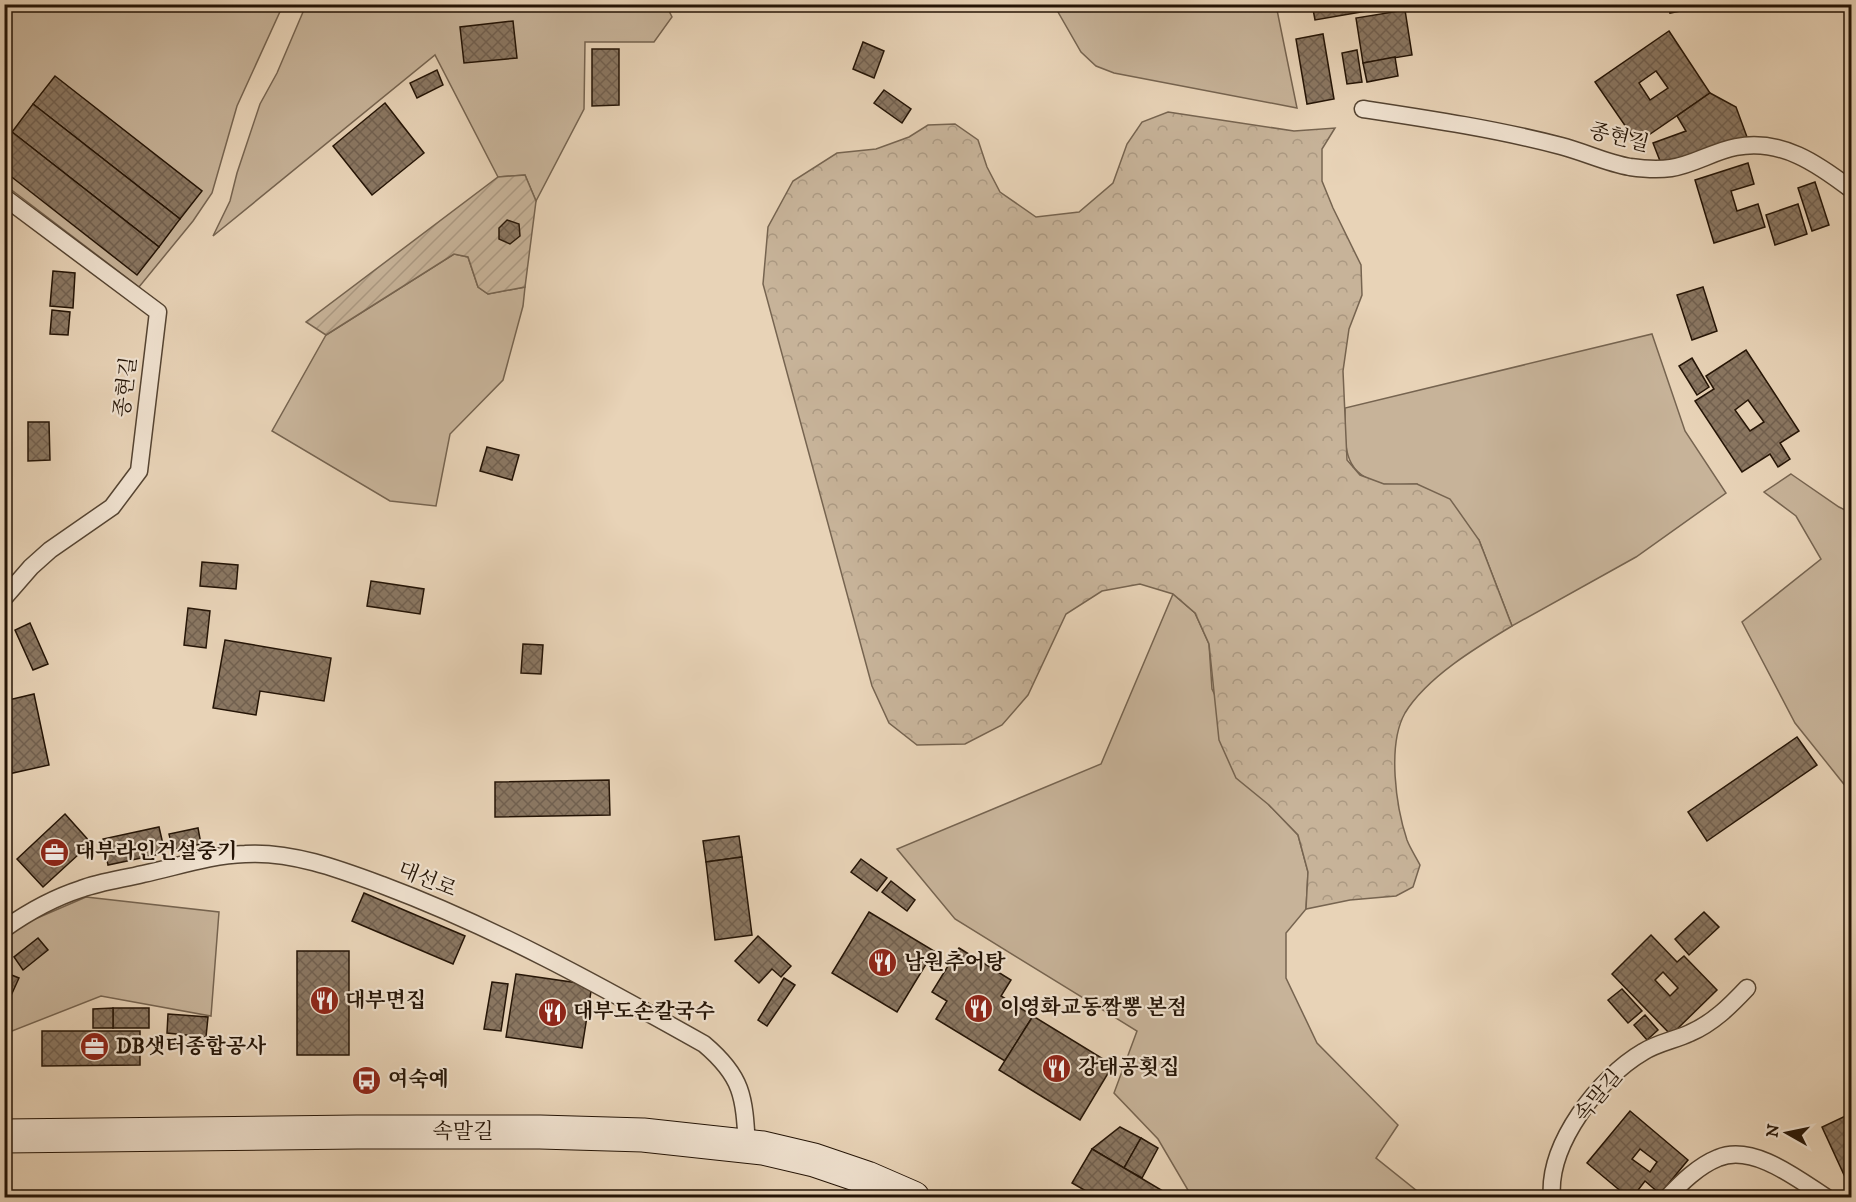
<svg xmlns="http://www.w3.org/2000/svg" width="1856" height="1202" viewBox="0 0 1856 1202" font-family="'IM FELL DW Pica','Noto Serif KR',serif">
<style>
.green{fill:#c7b399;stroke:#766450;stroke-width:1.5}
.forest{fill:url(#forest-crowns);stroke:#766450;stroke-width:1.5}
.garden{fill:url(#garden-furrows);stroke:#766450;stroke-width:1.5}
.building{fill:url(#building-cross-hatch);stroke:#241406;stroke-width:1.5;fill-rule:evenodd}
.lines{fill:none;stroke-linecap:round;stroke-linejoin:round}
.lane-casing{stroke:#554432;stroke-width:19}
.secondary-casing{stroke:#241406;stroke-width:35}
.lane{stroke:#f0e2d0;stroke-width:16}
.secondary{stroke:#f0e2d0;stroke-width:33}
.labels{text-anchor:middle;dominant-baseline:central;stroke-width:4.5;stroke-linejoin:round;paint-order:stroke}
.street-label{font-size:21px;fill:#241406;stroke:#f0e2d0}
.poi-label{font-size:21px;font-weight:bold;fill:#241406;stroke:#f0e2d0;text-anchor:start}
</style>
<defs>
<pattern id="forest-crowns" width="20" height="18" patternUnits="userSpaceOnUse" patternTransform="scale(1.5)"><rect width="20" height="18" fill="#c7b399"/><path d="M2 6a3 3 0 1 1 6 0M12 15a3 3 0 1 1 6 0" fill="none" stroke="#ab9982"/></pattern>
<pattern id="garden-furrows" width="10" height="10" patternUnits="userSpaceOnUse" patternTransform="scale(1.5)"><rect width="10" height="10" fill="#c7b399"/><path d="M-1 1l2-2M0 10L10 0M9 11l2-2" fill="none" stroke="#ab9982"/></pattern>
<pattern id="building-cross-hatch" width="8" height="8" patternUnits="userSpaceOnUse" patternTransform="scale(1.5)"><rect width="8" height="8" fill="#8a7762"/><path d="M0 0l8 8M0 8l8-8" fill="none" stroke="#71604f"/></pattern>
</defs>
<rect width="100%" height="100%" fill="#e8d3b7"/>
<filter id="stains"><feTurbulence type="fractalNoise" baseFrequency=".00333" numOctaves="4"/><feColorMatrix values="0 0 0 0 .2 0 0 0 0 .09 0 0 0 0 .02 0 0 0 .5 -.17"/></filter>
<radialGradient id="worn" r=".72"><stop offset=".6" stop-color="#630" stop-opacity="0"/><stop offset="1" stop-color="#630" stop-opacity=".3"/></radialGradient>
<!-- green -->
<g class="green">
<polygon points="4,5 283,5 237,106 212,193 193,221 139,287 5,185"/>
<polygon points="306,5 666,5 672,17 654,42 585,42 584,109 536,201 525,175 498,177 435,55 213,236 230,201 237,173 260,104 277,73"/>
<polygon points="1054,5 1276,5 1297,108 1114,73 1096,66 1081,52"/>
<polygon points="454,254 468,257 478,287 488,294 525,287 523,306 503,380 450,434 436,506 390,501 272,431 326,335"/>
<path d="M1652,334L1685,431L1726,493L1636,557L1512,626L1479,540L1417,484C1407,484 1394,486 1383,484C1341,475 1345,444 1345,408Z"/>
<polygon points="1791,474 1839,507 1851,513 1851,793 1795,723 1742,622 1821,559 1796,516 1764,492"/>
<polygon points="1173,594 1195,613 1209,644 1212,689 1269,805 1298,835 1308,872 1306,909 1286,933 1286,978 1317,1043 1398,1125 1376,1158 1422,1195 1421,1197 1192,1197 1158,1139 1114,1093 1137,1031 955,919 897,849 1101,764"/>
<polygon points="86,897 219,912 211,1016 101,996 7,1033 4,1032 4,939 28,922"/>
</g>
<!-- forest -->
<path class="forest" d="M1168,112L1294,131L1335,128L1322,149V181L1333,208L1361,265L1362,295L1349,329L1343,371L1347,460L1360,475L1384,484H1417L1450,499L1479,540L1512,626C1477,647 1427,677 1405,713C1387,745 1396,807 1407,840C1410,848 1416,857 1420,865L1413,887L1396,896L1350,900L1306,909L1308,872L1298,835L1269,805L1236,778L1219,740L1209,644L1195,613L1173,594L1140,584L1102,591L1066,614L1028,695L1002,725L965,744L917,745L889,723L872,686L763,284L768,227L793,181L837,153L876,149L909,137L928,125L955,124L978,140L987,167L1000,192L1036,217L1079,212L1113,183L1127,144L1142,122Z"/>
<!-- garden -->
<polygon class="garden" points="525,175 536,201 525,287 488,294 478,287 468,257 454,254 326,335 306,322 498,177"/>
<!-- building -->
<g class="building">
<polygon points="1312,4 1378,4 1378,9 1315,20"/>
<polygon points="1668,4 1715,4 1670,13"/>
<polygon points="1405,10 1412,55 1363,63 1356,18"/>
<polygon points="513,21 517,58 464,63 460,27"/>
<path d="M1669,31L1710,93L1637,143L1595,82ZM1656,71L1668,88L1650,100L1639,83Z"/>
<polygon points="1323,34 1334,99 1307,104 1296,39"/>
<polygon points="863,42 884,51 874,78 853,69"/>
<polygon points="592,49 619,49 619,105 592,106"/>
<polygon points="1357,50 1362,82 1347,84 1342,53"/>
<polygon points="1395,57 1398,76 1367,82 1363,63"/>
<polygon points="437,70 443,85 417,98 410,83"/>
<polygon points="55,76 202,191 180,219 33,104"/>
<polygon points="884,90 911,109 902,123 874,103"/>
<polygon points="1710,93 1736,107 1747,137 1662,166 1653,143 1686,131 1677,116"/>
<polygon points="385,103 424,153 372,195 333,146"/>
<polygon points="33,104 180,219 159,247 12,132"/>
<polygon points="12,132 159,247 137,275 4,171 4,141"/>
<polygon points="1748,163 1754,184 1731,191 1737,211 1758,204 1765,227 1714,243 1695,180"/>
<polygon points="1815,182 1829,225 1812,231 1798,188"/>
<polygon points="1798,204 1807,234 1775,245 1766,215"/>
<polygon points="507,220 519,224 520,236 510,244 499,239 499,228"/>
<polygon points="53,271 75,273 73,308 50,306"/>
<polygon points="1703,287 1717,331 1692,340 1677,295"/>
<polygon points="52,310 70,312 68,335 50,334"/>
<path d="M1746,350L1799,431L1780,443L1790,459L1778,467L1770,454L1742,472L1695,401L1714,389L1706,376ZM1748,400L1764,422L1750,431L1735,410Z"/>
<polygon points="1692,358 1709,387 1697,395 1679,366"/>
<polygon points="28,422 49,422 50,460 28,461"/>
<polygon points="487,447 519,455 512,480 480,471"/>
<polygon points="202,562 238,565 236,589 200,586"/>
<polygon points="371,581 424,589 420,614 367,606"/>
<polygon points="188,608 210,611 206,648 184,645"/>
<polygon points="30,623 48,664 33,670 15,630"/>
<polygon points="225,640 331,658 324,701 260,691 256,715 213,708"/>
<polygon points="523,644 543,645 541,674 521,673"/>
<polygon points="34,694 49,765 4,775 4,701"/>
<polygon points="1797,737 1817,765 1707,841 1688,812"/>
<polygon points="609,780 610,815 495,817 495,782"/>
<polygon points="65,814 91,843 43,887 17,859"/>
<polygon points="159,827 165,853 108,865 103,839"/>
<polygon points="198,828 201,844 173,850 169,834"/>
<polygon points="739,836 742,857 706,862 703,841"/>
<polygon points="742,857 752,935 715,940 706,862"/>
<polygon points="861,859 887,878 877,891 851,872"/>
<polygon points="891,881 915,900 907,911 882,892"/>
<polygon points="364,893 465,936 453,964 352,921"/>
<polygon points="869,912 934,951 897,1012 832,973"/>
<polygon points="1704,912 1719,927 1689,955 1675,939"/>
<path d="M1651,935L1677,962L1684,956L1717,990L1671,1035L1612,974ZM1663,972L1678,988L1670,996L1655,980Z"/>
<polygon points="758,936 791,966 781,977 772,969 759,983 735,961"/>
<polygon points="38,938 48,950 23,970 14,957"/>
<polygon points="959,948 1011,980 1001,996 1033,1016 1005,1061 936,1019 947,1001 932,992"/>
<rect x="297" y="951" width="52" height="104"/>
<polygon points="4,972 19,978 4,1011"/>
<polygon points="516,974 592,985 582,1048 506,1037"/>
<polygon points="784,978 795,985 767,1026 758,1020"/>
<polygon points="492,982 508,984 501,1031 484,1029"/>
<polygon points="1622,989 1642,1011 1628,1023 1608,1000"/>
<rect x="113" y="1008" width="36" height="20"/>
<polygon points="113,1008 113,1028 93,1028 93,1009"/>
<polygon points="168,1014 208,1017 206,1037 167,1033"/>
<polygon points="1645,1015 1658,1030 1647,1040 1634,1025"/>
<polygon points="1033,1016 1113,1065 1080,1120 999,1070"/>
<polygon points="42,1031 140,1031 140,1065 42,1066"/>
<path d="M1630,1111L1688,1160L1660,1194L1645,1181L1632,1198H1629L1587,1163ZM1640,1149L1657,1162L1650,1172L1632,1159Z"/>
<polygon points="1852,1113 1852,1174 1845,1177 1822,1127"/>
<polygon points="1120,1127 1141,1138 1124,1168 1092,1149"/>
<polygon points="1141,1138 1158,1148 1142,1178 1124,1168"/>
<polygon points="1092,1149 1168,1194 1166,1198 1098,1198 1072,1183"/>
</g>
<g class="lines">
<defs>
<g id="lane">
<path d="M1363,109C1429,119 1496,129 1561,146C1584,152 1607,163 1630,167C1644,169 1658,170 1671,168C1693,165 1714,151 1736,147C1781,138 1818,164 1852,190"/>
<polyline points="4,197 158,312 139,471 112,507 50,550 31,567 4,598"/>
<path d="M4,929C28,912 53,898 81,889C100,882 122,879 143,874C176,867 211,855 245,854C291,851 339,869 382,885C494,927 599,985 704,1044C743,1077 744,1096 747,1146"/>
<path d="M1552,1198C1547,1144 1600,1077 1643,1052C1657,1043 1675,1040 1690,1033C1713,1023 1730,1006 1747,988"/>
<path d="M1667,1198C1681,1183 1698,1166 1718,1158C1753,1143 1799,1180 1827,1198"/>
</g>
<polyline id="secondary" points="4,1136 357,1132 540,1132 643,1135 763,1148 814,1160 867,1178 913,1198"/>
</defs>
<!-- lane casing -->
<use href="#lane" class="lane-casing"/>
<!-- secondary casing -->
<use href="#secondary" class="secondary-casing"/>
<!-- lane -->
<use href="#lane" class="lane"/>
<!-- secondary -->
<use href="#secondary" class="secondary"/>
</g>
<!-- icons -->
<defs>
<symbol id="office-disc" viewBox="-11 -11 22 22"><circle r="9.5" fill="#8f2418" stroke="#f0e2d0"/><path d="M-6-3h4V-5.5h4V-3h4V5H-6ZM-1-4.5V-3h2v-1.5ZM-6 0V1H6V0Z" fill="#fff"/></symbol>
<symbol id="restaurant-disc" viewBox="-11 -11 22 22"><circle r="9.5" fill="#8f2418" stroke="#f0e2d0"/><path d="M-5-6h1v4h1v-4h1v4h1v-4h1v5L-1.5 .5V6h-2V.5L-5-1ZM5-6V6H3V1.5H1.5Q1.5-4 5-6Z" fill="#fff"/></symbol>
<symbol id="bus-disc" viewBox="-11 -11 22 22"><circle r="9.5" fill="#8f2418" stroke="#f0e2d0"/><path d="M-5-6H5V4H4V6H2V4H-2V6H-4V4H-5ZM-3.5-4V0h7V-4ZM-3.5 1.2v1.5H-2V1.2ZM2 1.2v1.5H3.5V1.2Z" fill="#fff"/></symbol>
</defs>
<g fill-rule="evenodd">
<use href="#office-disc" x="38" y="836" width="33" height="33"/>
<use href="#restaurant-disc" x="866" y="946" width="33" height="33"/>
<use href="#restaurant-disc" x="308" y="984" width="33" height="33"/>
<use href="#restaurant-disc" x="962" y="992" width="33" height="33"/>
<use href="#restaurant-disc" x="536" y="996" width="33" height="33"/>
<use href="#office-disc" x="78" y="1030" width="33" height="33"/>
<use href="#restaurant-disc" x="1040" y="1052" width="33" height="33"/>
<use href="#bus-disc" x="350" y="1064" width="33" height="33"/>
</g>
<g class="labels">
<!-- street labels -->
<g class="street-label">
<text transform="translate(1619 138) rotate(14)">종현길</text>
<text transform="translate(126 387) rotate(-83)">종현길</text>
<text transform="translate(427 880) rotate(22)">대선로</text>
<text transform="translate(1599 1096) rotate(-50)">속말길</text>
<text x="463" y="1132">속말길</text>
</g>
<!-- poi labels -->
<g class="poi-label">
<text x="75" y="852">대부라인건설중기</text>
<text x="904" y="963">남원추어탕</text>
<text x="345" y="1001">대부면집</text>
<text x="1000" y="1008">이영화교동짬뽕 본점</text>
<text x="573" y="1012">대부도손칼국수</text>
<text x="116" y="1047">DB샛터종합공사</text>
<text x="1078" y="1068">강태공횟집</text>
<text x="388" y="1080">여숙예</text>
</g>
</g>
<!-- margin -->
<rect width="1856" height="1202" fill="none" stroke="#e8d3b7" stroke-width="24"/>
<rect x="6" y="6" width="1844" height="1190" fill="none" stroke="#241406" stroke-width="3"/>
<rect x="12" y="12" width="1832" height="1178" fill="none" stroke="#241406" stroke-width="1.5"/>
<!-- north arrow -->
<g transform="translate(1787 1133) rotate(279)" stroke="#f0e2d0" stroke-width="4.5" paint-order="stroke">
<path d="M0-4.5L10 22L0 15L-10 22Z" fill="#241406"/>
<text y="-9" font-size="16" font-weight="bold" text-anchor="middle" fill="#241406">N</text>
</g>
<rect width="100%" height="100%" filter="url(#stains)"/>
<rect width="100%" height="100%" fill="url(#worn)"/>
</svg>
